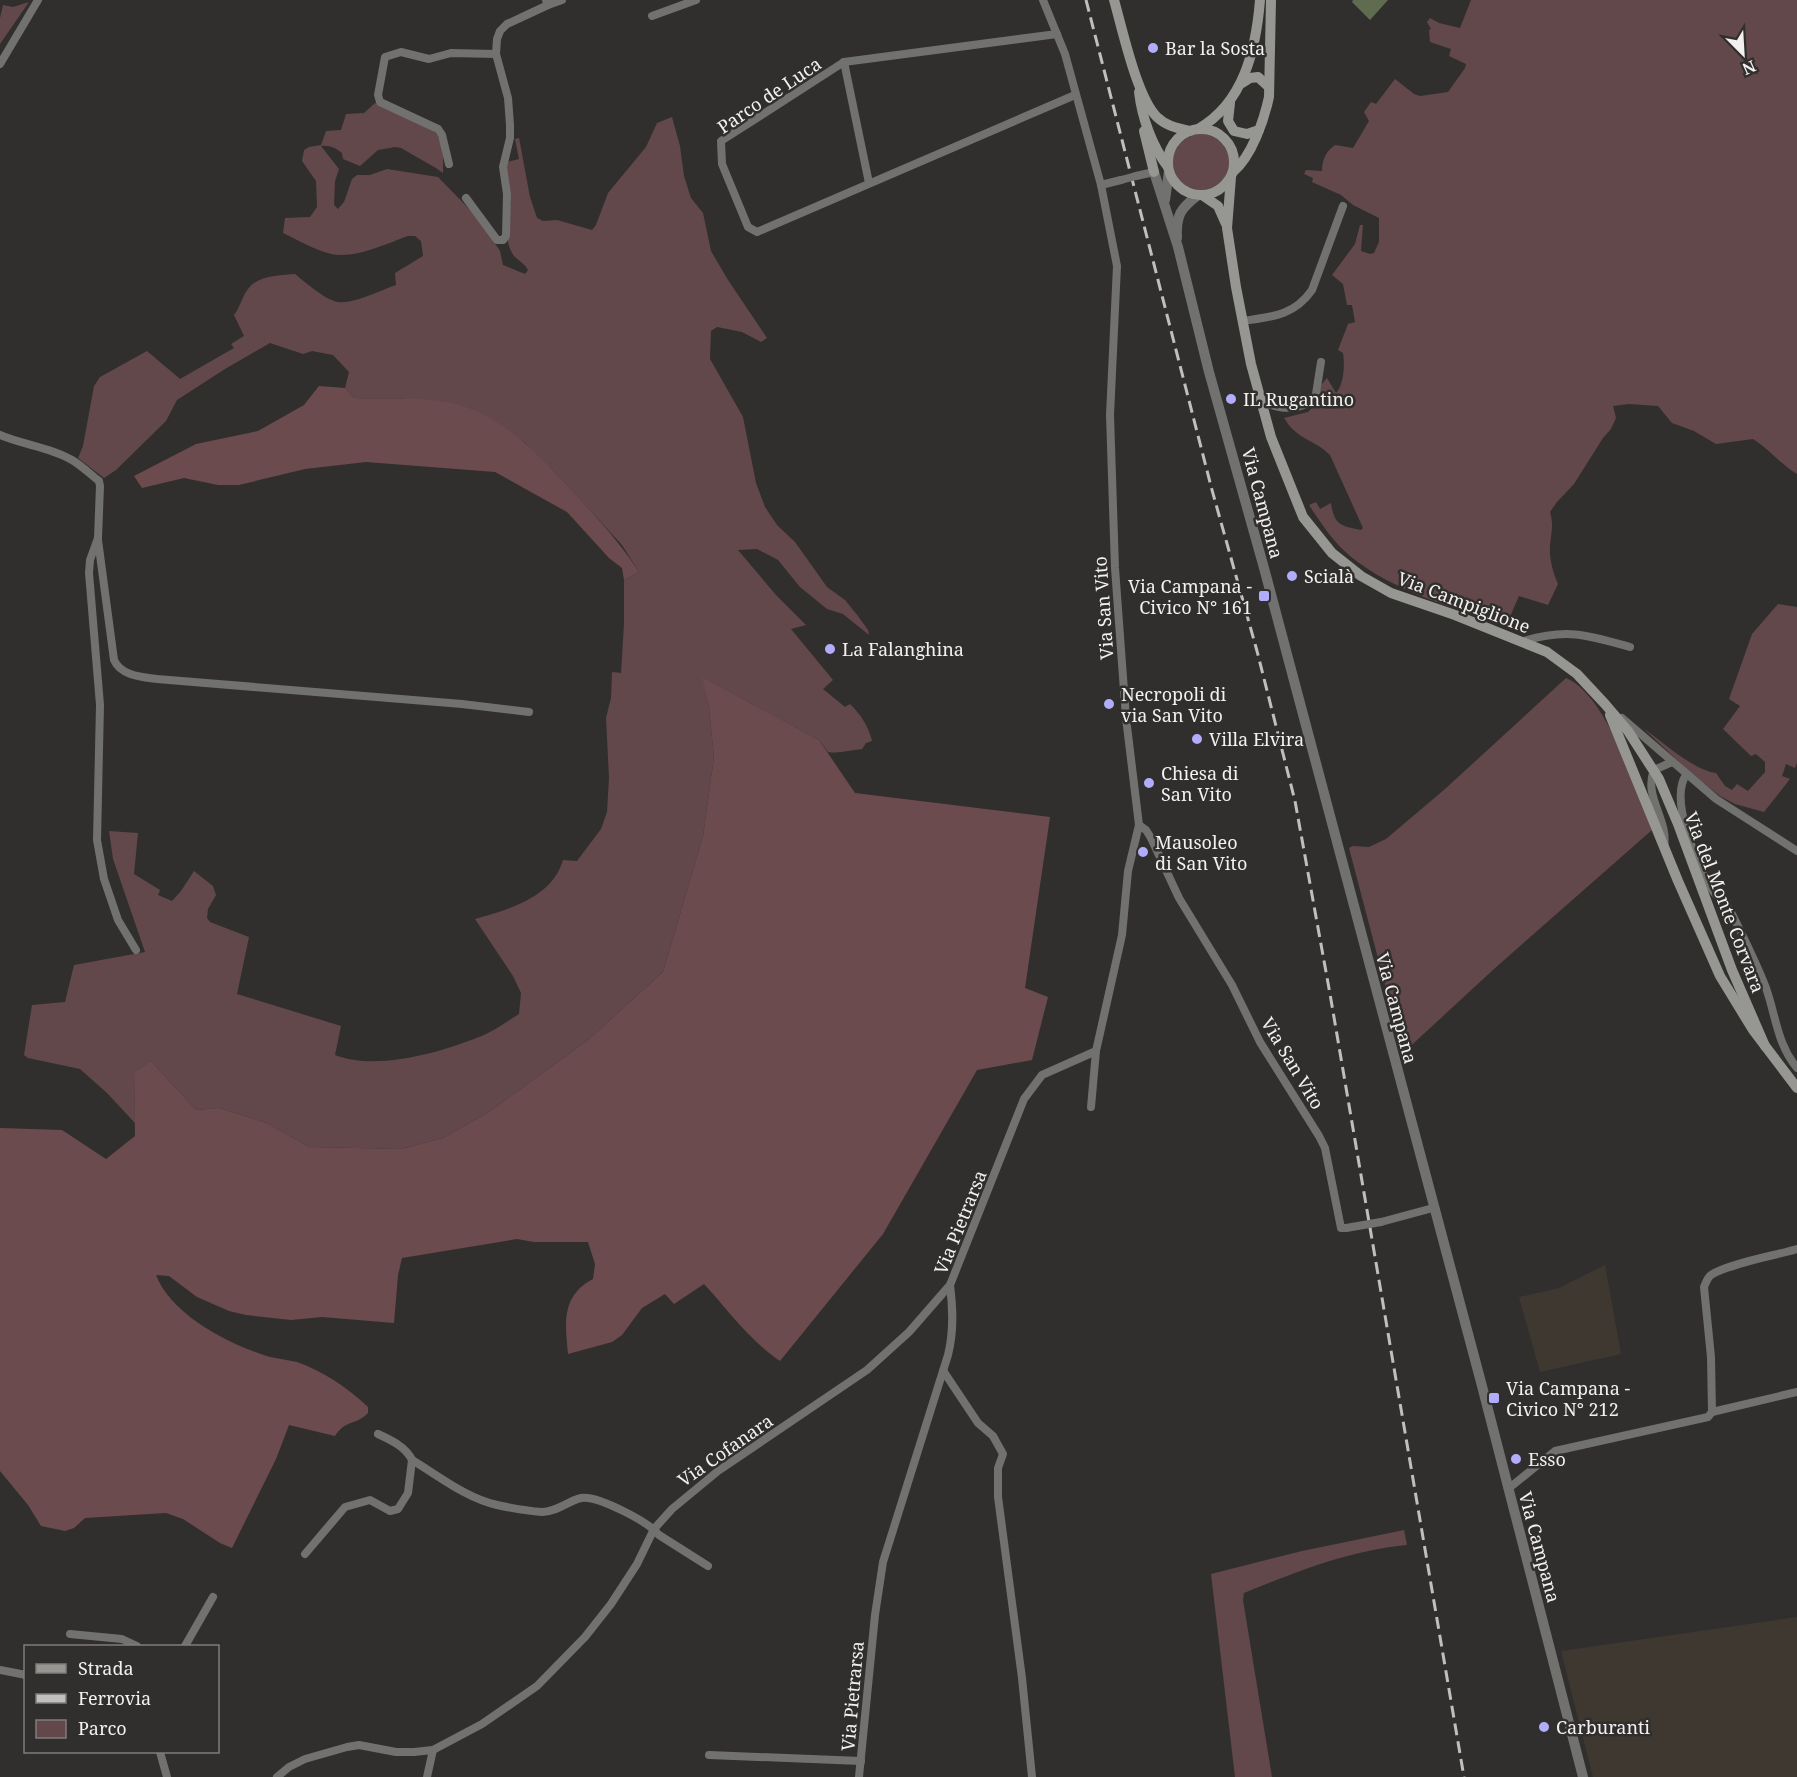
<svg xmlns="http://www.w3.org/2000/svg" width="1797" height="1777" viewBox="0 0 1797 1777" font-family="'Noto Serif',serif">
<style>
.built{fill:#3e3831}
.green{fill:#62484a}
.forest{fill:#6c4b4e}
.water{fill:#5f6c50}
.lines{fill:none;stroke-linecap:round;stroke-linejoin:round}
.minor{stroke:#717170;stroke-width:8}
.tertiary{stroke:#717170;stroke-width:10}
.secondary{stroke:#969693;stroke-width:10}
.rail{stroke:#c1bfbe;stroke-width:3;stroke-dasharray:12 6;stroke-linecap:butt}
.minor-bridge{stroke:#717170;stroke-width:8}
.poi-dot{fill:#b1adfa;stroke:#312f2d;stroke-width:2}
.labels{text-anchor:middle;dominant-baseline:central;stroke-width:5;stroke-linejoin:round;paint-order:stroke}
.poi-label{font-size:18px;fill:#f3f1f0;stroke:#312f2d;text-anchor:start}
.street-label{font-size:18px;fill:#f3f1f0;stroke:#312f2d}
</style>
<rect width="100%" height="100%" fill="#312f2d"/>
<!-- built -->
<g class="built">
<polygon points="1605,1265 1621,1354 1540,1372 1519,1297 1559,1288"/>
<polygon points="1797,1617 1797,1777 1593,1777 1561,1651"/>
</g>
<!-- green -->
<g class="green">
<path d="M1471,0H1797V474C1780,464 1769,449 1753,439L1716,444L1694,431L1672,423L1658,406L1629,404L1613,406L1616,418L1611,429L1603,438L1574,484L1557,502L1550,512C1554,525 1551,533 1550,546C1549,558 1553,573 1558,584L1548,605L1519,596L1506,626C1453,607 1394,592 1350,556C1333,542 1321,523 1309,505L1316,502L1320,509L1331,503C1334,525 1341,526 1361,530L1363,528L1330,455C1314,439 1297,440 1284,418L1308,412L1312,408L1318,401L1321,385L1327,378L1336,393C1344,385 1345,364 1343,353L1338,350L1348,324L1355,322L1352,305H1347L1343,284L1332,275L1355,244L1360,225H1363L1361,251L1370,254L1374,253L1379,242V218L1353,205L1341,195L1312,182L1313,178L1304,174L1306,170L1322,171C1322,160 1326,151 1335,145L1353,148L1369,121L1364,112L1371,102L1376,104L1395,79L1414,94L1420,96L1448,92L1465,68L1466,64L1449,56L1451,49L1430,42L1429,30L1431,29L1427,22L1430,18L1439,23L1460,28Z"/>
<polygon points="29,2 0,44 0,18 3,5 13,7"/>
<path d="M375,103L432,129C445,141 443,157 443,173L436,168L401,148L395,147L378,150L360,166L343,159L342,153C336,148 330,145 321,146L339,169L335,181L334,205L338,209L344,202L352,179L357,175H370L387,169L438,177L475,215L500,251L503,265L525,274L528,270C525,264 519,261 514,256C504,242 507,224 508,208L511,205L506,170L507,162L519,159L515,139L519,138L530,197L537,218L543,221L557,220L592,230L596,225L608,193L646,147L657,123L672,117L680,146L684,176L691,198L703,213L711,251L728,280L767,338L761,342L742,332L717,327L711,331L710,359L743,417L756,483L765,507L777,525L795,542L827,587L845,600L858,616L868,630L869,635L843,614L827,609L800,587L778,560L757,549L738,550L776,595L806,625L791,629L833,680L823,689L845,707L850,704C861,715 868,725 872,741L866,743L862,749C850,750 839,754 828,752L819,740L703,678L709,708L714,757L703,836L663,972L588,1040L489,1112L443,1138L401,1149L309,1147L267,1123L219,1108L196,1110L151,1061L134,1074L135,1123L107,1093L80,1069L28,1058L24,1055L32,1005L65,1002L74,965L145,952L113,859L109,831L138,833L134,874L160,890L158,895L172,901L181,891L194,871L213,886L216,895L208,909L207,918L210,922L249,937L237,994L341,1026L335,1055C376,1071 439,1053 479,1037C493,1032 506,1022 519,1014L521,993L513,976L475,919C509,909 552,898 563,860L577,861L601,829L607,812L609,778L606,718L611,698L612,672L621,673L624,624V580L639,572L622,545L554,471L523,441L402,398H354L345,388L349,372L333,355L312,351L303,354L270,343L225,369L177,400L166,421L116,470L104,478L78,458L83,446L94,386L100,377L147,351L180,379L234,348L231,344L244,336L234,315C240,307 242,297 248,289C256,276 281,275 295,274C305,282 325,300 338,302C354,304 381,290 396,285L395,273L423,256L421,241L415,236H408C385,244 356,259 331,254C315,250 298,240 283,233L285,218L310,217L317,207L316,181L302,161L304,150L309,147L321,145L326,131L341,130L346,114L364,113Z"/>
<circle cx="1201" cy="162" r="28"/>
<path d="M1778,604L1797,607V763L1795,768L1786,764L1782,776L1790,779L1764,812L1735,804L1720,796L1694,776L1643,728C1663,742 1693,770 1716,773L1725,786L1732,790L1737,784L1748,791L1765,772V762L1756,754L1751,756L1723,729L1740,706L1729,699L1752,634Z"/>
<path d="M1566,678C1607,695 1636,790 1652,830L1494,969L1403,1053L1349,848L1353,846L1369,847L1386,839L1445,789Z"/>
<path d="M1404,1530L1407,1545C1347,1551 1299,1571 1244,1593L1243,1600L1272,1777H1235L1211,1574L1302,1551Z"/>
</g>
<!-- forest -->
<g class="forest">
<path d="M319,386L345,388L354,398C386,399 419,396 451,403C504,414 543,459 578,497C600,521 621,544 639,572L624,580L622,568L609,558L567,512L495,472L366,462L305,469L239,485H218L184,478L142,488L134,476L196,444L258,431L304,405Z"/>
<path d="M702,677L819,740L855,793L1050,817L1025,988L1048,997L1032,1060L977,1070L883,1234L780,1361C750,1341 728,1310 704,1284L674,1304L665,1294L642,1308L622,1335L612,1342L568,1354C565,1323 561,1296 593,1279L595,1264L588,1242H534L517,1239L402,1258L398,1275L394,1323L322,1317L291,1320L246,1315L229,1311L197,1297L169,1276L156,1275C171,1315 230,1345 270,1357C279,1359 288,1360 297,1362C323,1371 348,1388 368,1407V1413C355,1426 346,1419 335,1436L289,1425L276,1459L232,1548L220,1543L183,1519L166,1513L85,1518L74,1528L65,1531L41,1526L28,1505L0,1471V1128L62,1130L106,1159L135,1136L134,1073L151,1061L196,1110L219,1108L267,1123L309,1147L401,1149L443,1138L489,1112L588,1040L663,972L703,836L714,757L709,708Z"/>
</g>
<!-- water -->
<polygon class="water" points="1353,0 1388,0 1370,20 1352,2"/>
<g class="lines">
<!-- minor -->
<g class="minor">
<polyline points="546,0 548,5 562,0"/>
<polyline points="1043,0 1065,54 1101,185 1121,180"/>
<polyline points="652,16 696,0"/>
<polyline points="1057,34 844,62 721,141 722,164 748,227 757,232 1075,95"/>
<polyline points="844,62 869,183"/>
<polyline points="0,64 38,0"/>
<polyline points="449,164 442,135 438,129 380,102 378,95 385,57 401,52 429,59 451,53 496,54"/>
<polyline points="1136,176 1154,172"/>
<polyline points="1101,185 1117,266 1110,415 1115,568 1126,718 1139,825 1146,830 1151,838 1179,898 1232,985 1260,1042 1319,1136 1325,1148 1341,1228 1346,1228"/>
<polyline points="466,198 497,240 503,240 506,236 507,194 503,167 510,138 510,125 508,98 496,54 497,39 500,31 507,24 548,5"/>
<path d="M1242,321C1271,317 1294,316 1312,290L1343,206"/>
<path d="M1261,402C1282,409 1295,411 1315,400L1321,362"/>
<path d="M0,435C23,445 50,447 72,460C82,466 90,474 99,481L100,486L98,538L90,560L89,573L100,705L97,840L104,879L118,920L136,950"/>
<path d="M98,540L114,660C121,676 142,677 157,679L462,704L529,712"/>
<path d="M1524,641C1567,628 1588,635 1630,647"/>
<polyline points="1622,718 1716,799 1797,851"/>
<path d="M1686,775C1669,800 1697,863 1711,888C1716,897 1726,903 1731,912C1743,936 1756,962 1766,988C1776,1016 1777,1044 1797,1068"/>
<path d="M1664,847C1669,819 1643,797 1654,770L1672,762"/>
<polyline points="1091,1107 1096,1051"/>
<polyline points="1381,1222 1433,1208"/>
<polyline points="944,1372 978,1423 993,1436 1003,1454 998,1468 998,1497 1022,1678 1032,1777"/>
<path d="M1712,1412L1711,1357L1704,1287C1706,1283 1707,1278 1711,1275C1727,1264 1777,1255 1797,1249"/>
<path d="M378,1434C391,1440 406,1447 412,1460C439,1476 466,1498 497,1505C511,1508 528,1511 542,1512C557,1512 568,1501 581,1498C597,1495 649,1522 659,1535L708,1566"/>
<polyline points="1508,1489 1555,1451 1708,1417 1712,1412 1797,1392"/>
<polyline points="305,1554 345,1507 370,1500 390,1511 398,1509 408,1493 412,1460"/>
<polyline points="70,1634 122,1639 137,1646"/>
<polyline points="185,1646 213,1597"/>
<polyline points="0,1670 26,1675"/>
<polyline points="160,1752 167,1777"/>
<polyline points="709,1755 861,1761"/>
<polyline points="277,1777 289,1767 305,1759 347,1747 359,1745 396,1752 414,1752 433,1750 482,1724 537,1686 585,1637 611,1604 637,1564 654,1529 672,1509 718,1471 867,1370 909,1332 950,1285"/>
<polyline points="427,1777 433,1750"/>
<path d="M859,1777L875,1615L883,1562L948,1355C954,1331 953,1309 950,1285L1024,1099L1042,1075L1096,1051L1122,935L1128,871L1139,825"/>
</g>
<!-- tertiary -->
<g class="tertiary">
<polyline points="1154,172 1178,247 1209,372 1264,568 1482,1386 1583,1777"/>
<polyline points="1165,200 1169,171"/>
<path d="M1177,238C1176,215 1180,209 1198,195"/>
</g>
<!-- secondary -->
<g class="secondary">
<path d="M1114,0C1122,28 1137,98 1157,117C1166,126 1178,128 1190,131"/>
<polyline points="1242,83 1250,78 1258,77 1269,87"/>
<path d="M1139,92C1142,118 1152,146 1168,167"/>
<polyline points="1230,103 1228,121 1234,131 1247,134 1259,130"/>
<path d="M1198,129C1244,103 1256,49 1260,0"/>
<circle cx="1201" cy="162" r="33"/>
<polyline points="1144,131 1154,172"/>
<path d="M1233,172C1252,156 1264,120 1269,97L1271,0"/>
<polyline points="1231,177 1227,228 1236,287 1251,364 1271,437 1303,517 1332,553 1361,576 1391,593 1455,615 1547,652 1577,674 1605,704 1628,731 1659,779 1678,824 1732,970 1765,1046"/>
<polyline points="1202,195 1218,206 1226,224"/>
<polyline points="1610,715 1678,881 1720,976 1753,1030 1797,1088"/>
</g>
<!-- rail -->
<polyline class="rail" points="1086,0 1212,490 1257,651 1295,801 1330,994 1464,1777"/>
<!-- minor-bridge -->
<g class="minor-bridge">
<polyline points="1121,180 1136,176"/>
<polyline points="1346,1228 1381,1222"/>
</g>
</g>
<!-- markers -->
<g class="poi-dot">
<circle cx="1153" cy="48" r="6"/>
<circle cx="1231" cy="399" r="6"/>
<circle cx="1292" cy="576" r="6"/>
<rect x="1258" y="590" width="12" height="12" rx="3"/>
<circle cx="830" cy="649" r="6"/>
<circle cx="1109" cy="704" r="6"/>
<circle cx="1197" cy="739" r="6"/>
<circle cx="1149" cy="783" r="6"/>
<circle cx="1143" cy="852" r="6"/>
<rect x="1488" y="1392" width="12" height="12" rx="3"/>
<circle cx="1516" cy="1459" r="6"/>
<circle cx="1544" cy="1727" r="6"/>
</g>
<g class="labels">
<!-- poi labels -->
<g class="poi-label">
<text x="1165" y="48">Bar la Sosta</text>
<text x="1243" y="399">IL Rugantino</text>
<text x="1304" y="576">Scialà</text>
<text x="1252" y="586" text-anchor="end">Via Campana -<tspan x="1252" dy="21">Civico N° 161</tspan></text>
<text x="842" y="649">La Falanghina</text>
<text x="1121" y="694">Necropoli di<tspan x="1121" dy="21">via San Vito</tspan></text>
<text x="1209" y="739">Villa Elvira</text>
<text x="1161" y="773">Chiesa di<tspan x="1161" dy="21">San Vito</tspan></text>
<text x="1155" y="842">Mausoleo<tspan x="1155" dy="21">di San Vito</tspan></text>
<text x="1506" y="1388">Via Campana -<tspan x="1506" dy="21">Civico N° 212</tspan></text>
<text x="1528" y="1459">Esso</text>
<text x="1556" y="1727">Carburanti</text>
</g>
<!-- street labels -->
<g class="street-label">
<text transform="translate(769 95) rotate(-34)">Parco de Luca</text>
<text transform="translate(1263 503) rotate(75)">Via Campana</text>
<text transform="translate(1464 602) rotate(21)">Via Campiglione</text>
<text transform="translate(1103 608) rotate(-94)">Via San Vito</text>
<text transform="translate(1725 902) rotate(69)">Via del Monte Corvara</text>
<text transform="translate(1397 1008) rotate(75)">Via Campana</text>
<text transform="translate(1293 1063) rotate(59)">Via San Vito</text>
<text transform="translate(960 1222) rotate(-68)">Via Pietrarsa</text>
<text transform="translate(725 1450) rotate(-35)">Via Cofanara</text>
<text transform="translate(1540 1547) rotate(75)">Via Campana</text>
<text transform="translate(852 1696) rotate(-85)">Via Pietrarsa</text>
</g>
</g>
<!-- legend -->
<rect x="24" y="1645" width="195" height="108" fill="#312f2d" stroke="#7f7d7b" stroke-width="1.5"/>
<rect x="36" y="1664" width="30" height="9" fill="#969693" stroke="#7f7d7b" stroke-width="1.5"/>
<text x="78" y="1675" font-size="18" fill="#f3f1f0">Strada</text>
<rect x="36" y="1694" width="30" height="9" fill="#c1bfbe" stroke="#7f7d7b" stroke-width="1.5"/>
<text x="78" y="1705" font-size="18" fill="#f3f1f0">Ferrovia</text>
<rect x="36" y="1720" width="30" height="18" fill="#62484a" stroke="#7f7d7b" stroke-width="1.5"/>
<text x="78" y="1735" font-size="18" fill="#f3f1f0">Parco</text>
<!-- north arrow -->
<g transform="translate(1743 54) rotate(156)" stroke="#312f2d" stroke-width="4.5" paint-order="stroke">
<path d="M0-4.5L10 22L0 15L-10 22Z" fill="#f3f1f0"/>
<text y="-9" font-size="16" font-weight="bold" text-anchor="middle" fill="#f3f1f0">N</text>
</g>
</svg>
